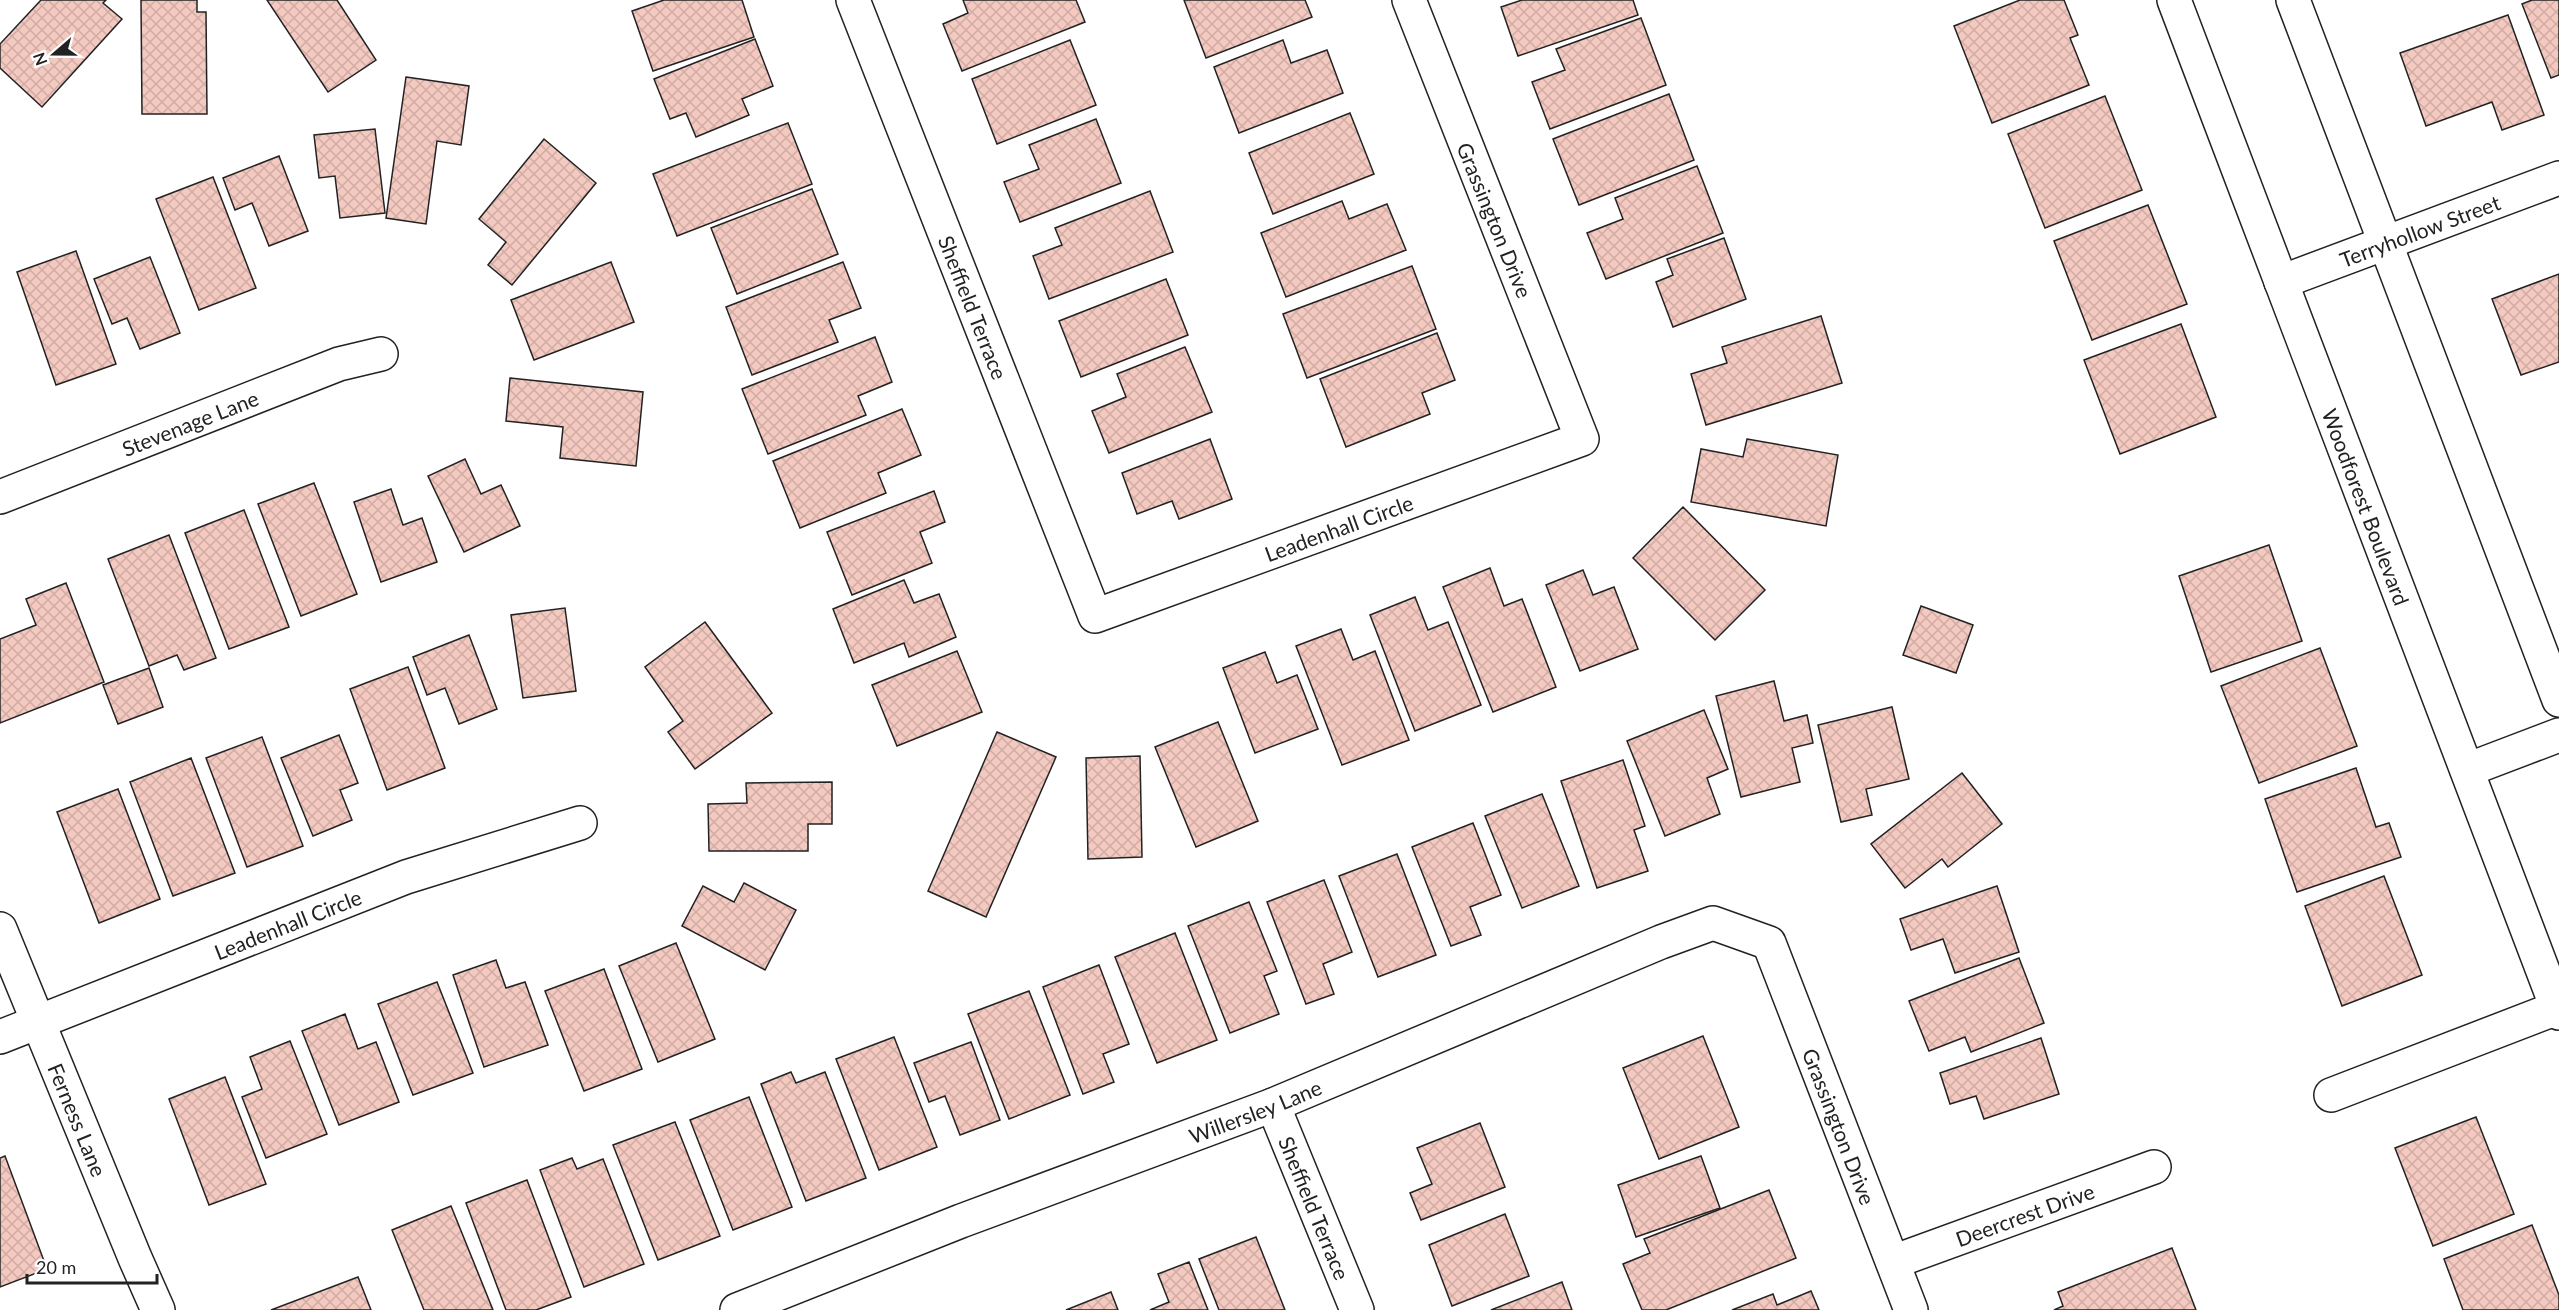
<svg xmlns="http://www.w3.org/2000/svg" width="2559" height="1310" viewBox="0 0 2559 1310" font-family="Lato,sans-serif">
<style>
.building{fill:url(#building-cross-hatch);stroke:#222;stroke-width:1.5}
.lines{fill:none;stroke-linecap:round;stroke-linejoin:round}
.street-casing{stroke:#222;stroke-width:36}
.secondary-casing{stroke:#222;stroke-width:36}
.street{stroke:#fff;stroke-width:33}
.secondary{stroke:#fff;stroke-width:33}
.labels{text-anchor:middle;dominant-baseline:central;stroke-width:4.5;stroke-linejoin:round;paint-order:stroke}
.street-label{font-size:21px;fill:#222;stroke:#fff}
</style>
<defs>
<pattern id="building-cross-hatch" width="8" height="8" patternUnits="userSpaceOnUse" patternTransform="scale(1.5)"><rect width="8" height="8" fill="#f3c9c0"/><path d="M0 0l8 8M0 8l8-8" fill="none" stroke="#d0aca5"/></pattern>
</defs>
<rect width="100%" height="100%" fill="#fff"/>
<!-- building -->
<g class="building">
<polygon points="41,0 106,0 103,3 122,19 42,107 0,68 0,44"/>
<polygon points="141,0 197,0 197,12 206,12 207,114 142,114"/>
<polygon points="267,0 337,0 376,60 328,92"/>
<polygon points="664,0 742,0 754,37 653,71 632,11"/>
<polygon points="963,0 1076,0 1085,22 962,71 943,24 968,13"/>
<polygon points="1184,0 1305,0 1312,17 1206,58"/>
<polygon points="1522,0 1633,0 1638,15 1518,56 1501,7"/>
<polygon points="2020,0 2064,0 2078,35 2070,38 2089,85 1992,123 1954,26"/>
<polygon points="2532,0 2559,0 2559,75 2551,78 2522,4"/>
<polygon points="2508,15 2544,115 2502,130 2492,102 2426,126 2400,53"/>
<polygon points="1641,18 1666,85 1550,129 1532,82 1565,70 1556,49"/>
<polygon points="755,39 773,86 742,99 749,115 696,137 686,113 670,119 654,79"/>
<polygon points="1070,40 1096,105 997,144 972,79"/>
<polygon points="1283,40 1291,63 1327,50 1343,93 1239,133 1214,67"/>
<polygon points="406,77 469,86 461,145 437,141 426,224 386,218"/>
<polygon points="1669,94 1694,160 1579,205 1553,139"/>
<polygon points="2105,96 2142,190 2045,228 2008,134"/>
<polygon points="1350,113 1374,174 1273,214 1249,153"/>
<polygon points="1096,119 1121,183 1020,222 1004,182 1039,169 1029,145"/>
<polygon points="788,123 812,184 677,236 653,174"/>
<polygon points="375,129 385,213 340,218 335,176 319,178 314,135"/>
<polygon points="544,139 596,183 512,285 488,265 506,242 479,219"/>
<polygon points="279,156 308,231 269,246 252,203 235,210 223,178"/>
<polygon points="1697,166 1723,233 1606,279 1587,233 1623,219 1615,198"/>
<polygon points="213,177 256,288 199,310 156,199"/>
<polygon points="812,189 838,254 737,294 711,228"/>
<polygon points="1150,191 1173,252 1049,299 1033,256 1062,245 1055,228"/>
<polygon points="1342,201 1349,219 1387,204 1406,250 1286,297 1261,233"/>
<polygon points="2148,205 2187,304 2092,340 2054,241"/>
<polygon points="1724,238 1746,299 1673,327 1656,282 1673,275 1667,259"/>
<polygon points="76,251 116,364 56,385 17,272"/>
<polygon points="150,257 180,333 140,349 127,318 112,324 94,279"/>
<polygon points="611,262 634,322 534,360 511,300"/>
<polygon points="843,262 861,308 829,320 838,342 752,375 726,307"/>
<polygon points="1412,266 1436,329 1307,378 1283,314"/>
<polygon points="2559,274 2559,362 2521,375 2492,299"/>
<polygon points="1166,279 1188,335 1081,377 1059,321"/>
<polygon points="1821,316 1842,383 1706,425 1691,374 1727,363 1722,347"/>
<polygon points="2181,324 2216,417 2120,454 2084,360"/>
<polygon points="1437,333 1455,380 1422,393 1430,414 1346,447 1320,379"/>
<polygon points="875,337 892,382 858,396 866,415 768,454 742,389"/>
<polygon points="1185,347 1212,412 1109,453 1092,411 1126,397 1117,374"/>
<polygon points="510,378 643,392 636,466 560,458 563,427 506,421"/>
<polygon points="902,409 921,455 878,473 886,493 800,528 773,461"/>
<polygon points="1210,439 1232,499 1179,519 1172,501 1137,514 1122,473"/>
<polygon points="1747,439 1838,455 1826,526 1691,502 1701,449 1743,457"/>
<polygon points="465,459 481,494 501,485 520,526 464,552 428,476"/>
<polygon points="314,483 357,594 301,616 258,504"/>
<polygon points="391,489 403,525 422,518 437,562 381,582 354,502"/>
<polygon points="934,491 945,522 920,532 932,563 852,595 827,532"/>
<polygon points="1683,507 1765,590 1715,640 1633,558"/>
<polygon points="244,510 289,627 229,649 185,533"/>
<polygon points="169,535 216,658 184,670 177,655 149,666 108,559"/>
<polygon points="2269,545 2302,641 2211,672 2179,576"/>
<polygon points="1490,568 1504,606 1522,599 1556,687 1493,712 1443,587"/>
<polygon points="1583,570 1593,595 1614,587 1638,649 1580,671 1546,585"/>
<polygon points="904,580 914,603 939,594 956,637 909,657 904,643 854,663 833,609"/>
<polygon points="66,583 104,682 0,723 0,639 36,625 26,599"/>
<polygon points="1415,597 1428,630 1448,622 1481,705 1415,731 1370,615"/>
<polygon points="1921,606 1973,625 1956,673 1903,655"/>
<polygon points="565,608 576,691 523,698 511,615"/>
<polygon points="705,622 772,713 695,769 668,732 683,721 645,667"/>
<polygon points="1341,629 1353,660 1375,651 1409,740 1342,765 1296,646"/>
<polygon points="469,635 497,709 459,724 445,688 427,695 413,657"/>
<polygon points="2320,648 2357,746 2259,783 2221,686"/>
<polygon points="957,651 982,712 897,746 872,685"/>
<polygon points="1265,652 1277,683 1297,675 1318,729 1255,753 1223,668"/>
<polygon points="408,667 445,768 387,790 350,689"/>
<polygon points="149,668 163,707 118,724 103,685"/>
<polygon points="1774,681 1784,721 1807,715 1813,743 1792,748 1800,782 1741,797 1716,696"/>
<polygon points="1892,707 1909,779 1866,789 1872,815 1841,822 1818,725"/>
<polygon points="1704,710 1728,769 1707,778 1720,814 1665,836 1627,741"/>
<polygon points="1218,722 1258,821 1196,847 1155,747"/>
<polygon points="997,732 1056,757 986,917 928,891"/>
<polygon points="339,735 358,783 340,790 352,820 313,836 281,758"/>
<polygon points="262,737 303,846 247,867 206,758"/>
<polygon points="1140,756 1142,857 1088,859 1086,758"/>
<polygon points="191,758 235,873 173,896 130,782"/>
<polygon points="1623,760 1645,826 1634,830 1648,871 1597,888 1561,781"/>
<polygon points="2356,768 2376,827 2389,823 2401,857 2297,892 2265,799"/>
<polygon points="1962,773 2002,824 1948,867 1942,859 1905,888 1871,844"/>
<polygon points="832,782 832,824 808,824 808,851 709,851 708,804 747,803 746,783"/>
<polygon points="118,789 160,899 99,923 57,812"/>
<polygon points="1542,794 1579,886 1522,908 1485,816"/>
<polygon points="1473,823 1501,895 1470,907 1481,935 1451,946 1412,847"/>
<polygon points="1397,854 1436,955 1378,977 1339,876"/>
<polygon points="2384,876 2422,975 2342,1006 2305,906"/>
<polygon points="1324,880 1352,952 1323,964 1334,994 1306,1004 1267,902"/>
<polygon points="744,883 796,910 765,970 682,926 703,886 734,902"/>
<polygon points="1997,886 2019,952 1955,973 1943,939 1911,950 1900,919"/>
<polygon points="1249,902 1277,971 1264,976 1279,1014 1230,1033 1188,926"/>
<polygon points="1175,933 1217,1040 1157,1063 1115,957"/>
<polygon points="676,943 715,1039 658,1062 619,966"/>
<polygon points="2019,958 2044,1023 1971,1052 1965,1037 1929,1051 1909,1001"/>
<polygon points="496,960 506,988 525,982 548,1045 484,1067 453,975"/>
<polygon points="1099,965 1129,1044 1103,1054 1114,1082 1083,1094 1043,987"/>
<polygon points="604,969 642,1069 584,1091 545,991"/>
<polygon points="437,982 473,1073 413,1095 378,1004"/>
<polygon points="1029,991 1070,1095 1009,1119 968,1014"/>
<polygon points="345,1014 358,1049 376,1042 399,1102 339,1125 302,1031"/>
<polygon points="1703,1036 1739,1127 1659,1159 1623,1068"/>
<polygon points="894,1037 937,1147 879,1170 836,1059"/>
<polygon points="2041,1038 2059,1094 1984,1119 1976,1096 1950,1104 1940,1073"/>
<polygon points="290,1041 327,1134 266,1158 242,1097 262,1089 250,1057"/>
<polygon points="971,1042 1000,1120 960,1135 945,1096 929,1102 914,1063"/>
<polygon points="791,1072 796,1083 825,1072 866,1178 806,1201 761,1084"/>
<polygon points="225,1077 266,1184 209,1205 169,1099"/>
<polygon points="749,1097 792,1207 733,1230 690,1120"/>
<polygon points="2476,1117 2514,1214 2433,1246 2395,1148"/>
<polygon points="675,1122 720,1236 658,1260 613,1145"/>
<polygon points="1480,1123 1505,1187 1421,1220 1410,1193 1432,1184 1417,1148"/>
<polygon points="5,1156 47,1269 0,1287 0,1158"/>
<polygon points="1701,1156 1720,1208 1636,1237 1618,1185"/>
<polygon points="572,1158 577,1169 603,1159 644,1264 584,1287 540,1170"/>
<polygon points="527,1180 571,1297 536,1310 506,1310 466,1203"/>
<polygon points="1769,1190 1796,1258 1666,1310 1642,1310 1623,1264 1650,1253 1644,1239"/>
<polygon points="451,1206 493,1310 424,1310 392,1230"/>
<polygon points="1505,1214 1529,1276 1452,1306 1429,1245"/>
<polygon points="2532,1225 2559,1295 2559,1310 2463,1310 2444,1259"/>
<polygon points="1256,1237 1285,1310 1219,1310 1199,1259"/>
<polygon points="2172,1248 2196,1310 2054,1310 2063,1306 2058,1292"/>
<polygon points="1189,1262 1208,1310 1150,1310 1169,1302 1158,1274"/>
<polygon points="358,1277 371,1310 271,1310"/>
<polygon points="1562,1282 1572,1310 1491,1310"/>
<polygon points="1811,1291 1819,1310 1732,1310 1773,1294 1777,1305"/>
<polygon points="1111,1292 1118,1310 1066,1310"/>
</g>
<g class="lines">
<defs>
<g id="street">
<path id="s1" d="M853,0L1095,616L1582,439L1409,0"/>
<path id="s2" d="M2281,282L2559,178"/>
<path id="s3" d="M0,497L339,364L381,354"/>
<polyline points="2467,770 2559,735"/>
<path id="s4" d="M0,929L135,1258L158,1310"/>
<path id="s5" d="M0,1037L406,877L580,823"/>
<polyline points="2331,1095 2557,1008"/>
<path id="s6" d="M1273,1105L1357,1310"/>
<path id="s7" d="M1893,1262L2154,1167"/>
<path id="s8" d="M737,1310L961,1221L1273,1105L1661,942L1713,923L1769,943L1911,1310"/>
</g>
<g id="secondary">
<path id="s9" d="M2174,0L2559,1013"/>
<polyline points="2293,0 2559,700"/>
</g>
</defs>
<!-- street casing -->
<use href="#street" class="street-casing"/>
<!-- secondary casing -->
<use href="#secondary" class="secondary-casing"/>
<!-- street -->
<use href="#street" class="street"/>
<!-- secondary -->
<use href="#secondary" class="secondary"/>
</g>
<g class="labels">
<!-- street labels -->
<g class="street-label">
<text transform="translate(1495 220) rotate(68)">Grassington Drive</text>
<text stroke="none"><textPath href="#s2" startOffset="148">Terryhollow Street</textPath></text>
<text stroke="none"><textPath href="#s1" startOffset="330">Sheffield Terrace</textPath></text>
<text stroke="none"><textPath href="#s3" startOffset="204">Stevenage Lane</textPath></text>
<text stroke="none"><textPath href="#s9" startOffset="542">Woodforest Boulevard</textPath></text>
<text stroke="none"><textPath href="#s1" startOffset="921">Leadenhall Circle</textPath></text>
<text stroke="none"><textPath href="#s5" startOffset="309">Leadenhall Circle</textPath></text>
<text stroke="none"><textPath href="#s8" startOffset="555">Willersley Lane</textPath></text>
<text stroke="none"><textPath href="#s4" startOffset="206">Ferness Lane</textPath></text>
<text stroke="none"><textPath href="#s8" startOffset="1306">Grassington Drive</textPath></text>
<text stroke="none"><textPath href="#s6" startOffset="111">Sheffield Terrace</textPath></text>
<text stroke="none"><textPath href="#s7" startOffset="140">Deercrest Drive</textPath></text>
</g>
</g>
<!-- north arrow -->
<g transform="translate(54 54) rotate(250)" stroke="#ffffff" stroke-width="4.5" paint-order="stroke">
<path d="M0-4.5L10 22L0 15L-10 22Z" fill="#222222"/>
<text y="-9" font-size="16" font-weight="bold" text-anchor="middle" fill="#222222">N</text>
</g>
<!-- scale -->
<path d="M27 1274v9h130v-9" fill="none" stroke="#222222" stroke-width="3"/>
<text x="36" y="1274" font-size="18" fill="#222222" stroke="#ffffff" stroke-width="4.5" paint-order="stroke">20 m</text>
</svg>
